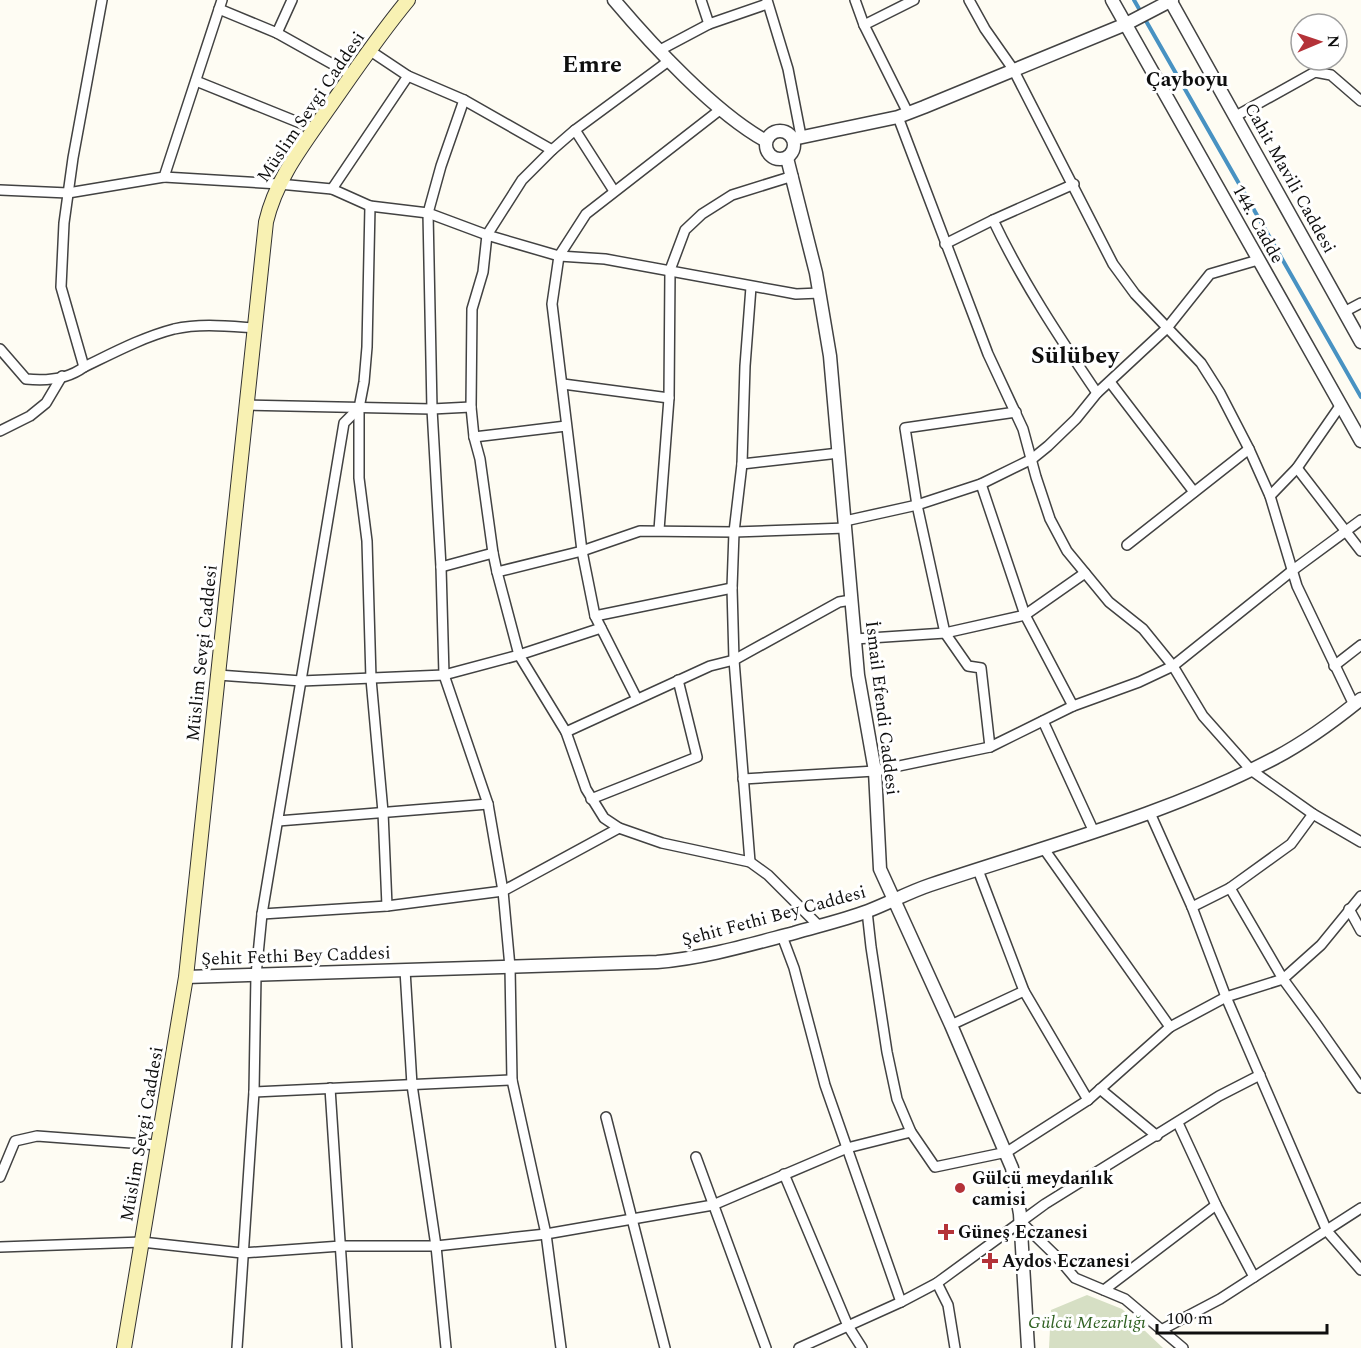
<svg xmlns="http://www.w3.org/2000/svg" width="1361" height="1348" viewBox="0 0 1361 1348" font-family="Spectral,serif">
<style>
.cemetery{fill:#d6dfc4}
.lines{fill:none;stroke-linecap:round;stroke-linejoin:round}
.stream{stroke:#4892c2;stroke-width:4}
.minor-casing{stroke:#424242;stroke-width:12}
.tertiary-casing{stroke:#424242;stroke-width:15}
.secondary-casing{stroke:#313131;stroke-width:16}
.minor{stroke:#fff;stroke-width:9}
.tertiary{stroke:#fff;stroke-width:12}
.secondary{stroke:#f8f1b3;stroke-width:14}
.poi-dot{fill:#b43238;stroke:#fff;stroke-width:2}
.labels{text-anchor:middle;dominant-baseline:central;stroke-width:6;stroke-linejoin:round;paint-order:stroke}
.street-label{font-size:18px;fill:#0f0f0f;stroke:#fff}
.poi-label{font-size:18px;font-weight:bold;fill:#0f0f0f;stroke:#fff;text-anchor:start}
.park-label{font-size:18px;font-style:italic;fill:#316224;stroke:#fff}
.quarter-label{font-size:21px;font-weight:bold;fill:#0f0f0f;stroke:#fff}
.district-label{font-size:24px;font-weight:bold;fill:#0f0f0f;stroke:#fff}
</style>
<rect width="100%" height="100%" fill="#fefcf3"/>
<!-- cemetery -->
<polygon class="cemetery" points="1087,1295 1122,1309 1163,1348 1049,1348 1051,1310"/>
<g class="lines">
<!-- stream -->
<polyline class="stream" points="1134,0 1361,397"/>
<defs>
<g id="minor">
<polyline points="701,0 709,24"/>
<polyline points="767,0 788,69 801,136"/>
<polyline points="855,0 864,25 908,113"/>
<polyline points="969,0 985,29 1013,69 1113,264 1135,294 1201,363 1220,393 1249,449 1270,496 1297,586 1354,705"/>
<polyline points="219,9 277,33 292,0"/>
<polyline points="864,25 914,0"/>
<polyline points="277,33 352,75"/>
<polyline points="369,50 408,76 464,100 552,150"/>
<polyline points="660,50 709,24 767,4"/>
<polyline points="196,81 315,129"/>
<polyline points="464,100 441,166 428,213 432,409 441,567 444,675 488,804 503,891 510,967 512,1080 546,1234 561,1348"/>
<polyline points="1236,116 1315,72 1331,75 1361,101"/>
<polyline points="898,117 988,354 1023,429 1036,477 1050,519 1067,551 1109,602 1143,629 1173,666 1203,716 1251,770 1313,814 1361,842"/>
<polyline points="575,130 614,191"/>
<polyline points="164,177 279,184 332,189 370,206 428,213 487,235 559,256 605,259 796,294 820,293"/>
<polyline points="332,189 408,76"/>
<polyline points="0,190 68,193 164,177 222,0"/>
<polyline points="370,206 367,347 364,382 359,408 359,478 367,541 371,679 383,812 387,906"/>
<path d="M993,220C1022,281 1059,337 1097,393"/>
<polyline points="945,244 993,220 1074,184"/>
<polyline points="1344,312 1361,303"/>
<path d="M0,349L26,379C45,381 68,379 84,367L61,287L64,223L73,158L102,0"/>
<path d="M84,367C113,353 143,337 174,329C200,323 227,326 254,328"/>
<polyline points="1110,382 1194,492"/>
<polyline points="563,384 669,398"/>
<polyline points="246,405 432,409 471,407"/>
<polyline points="0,431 30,416 46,403 62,376"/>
<polyline points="474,437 566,426"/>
<polyline points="742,464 839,453"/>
<polyline points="1297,468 1361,551"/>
<polyline points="981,484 1025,615 1073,706"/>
<polyline points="1270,496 1297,468 1340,406"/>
<polyline points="845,521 917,505 981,484 1032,459 1048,446 1076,419 1097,393 1167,328 1210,274 1258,260"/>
<polyline points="659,530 669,398 670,270 685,230 702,214 732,195 793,176"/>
<polyline points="1127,545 1249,449"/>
<polyline points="493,553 480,459 474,437 471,407 472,309 483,272 487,235 522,180 552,150 575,130 670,60"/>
<polyline points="441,567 493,553 497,572 582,551 640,531 734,532 846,528"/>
<polyline points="497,572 519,655 566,732 586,789 604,818 619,828 662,843 750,862 768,875 819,926"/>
<polyline points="595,616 732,588"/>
<polyline points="855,639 945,633 1025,615 1085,573"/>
<polyline points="1334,666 1361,645"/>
<polyline points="218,675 301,681 444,675 519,655 601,628"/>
<polyline points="637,699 595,616 582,551 552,304 559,256 586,214 721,109"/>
<polyline points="1043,721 1094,832"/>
<polyline points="566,732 710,666 734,660 839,602 851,600"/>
<polyline points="990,747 981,668 968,666 945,633 917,505 905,428 1016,412"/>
<polyline points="743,779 875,771 990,747 1073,706 1139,682 1173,666 1293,570 1361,520"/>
<polyline points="591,799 697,757 678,680"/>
<polyline points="1150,813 1192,907 1226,997 1327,1231 1361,1270"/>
<polyline points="278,821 488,804"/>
<polyline points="1044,849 1170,1027"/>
<polyline points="750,862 734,660 732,588 734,532 742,464 745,366 751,287"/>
<polyline points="978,870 1024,991 1088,1100"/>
<polyline points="1230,888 1283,979 1316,1024 1361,1088"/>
<polyline points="1192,907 1230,888 1291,844 1313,814"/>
<polyline points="1349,909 1361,931"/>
<polyline points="867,911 871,947 887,1052 897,1099 911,1132 935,1167 1007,1152 1088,1100 1170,1027 1226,997 1283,979 1321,945 1361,896"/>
<polyline points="262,914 387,906 503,891 619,828"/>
<polyline points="782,936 794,968 825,1085 901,1302"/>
<polyline points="405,970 412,1085 436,1246 446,1348"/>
<polyline points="951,1025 1024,991"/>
<polyline points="330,1088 347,1348"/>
<polyline points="1100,1089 1157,1136"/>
<polyline points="254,1092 512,1080"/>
<polyline points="606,1117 665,1348"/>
<polyline points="1178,1123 1216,1205 1254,1277"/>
<polyline points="696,1157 766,1348"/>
<polyline points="784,1174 848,1326 862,1348"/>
<polyline points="0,1177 15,1141 37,1136 158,1145"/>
<polyline points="1021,1222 1058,1258 1075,1278 1125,1299 1183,1348"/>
<polyline points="0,1247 142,1242 242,1253 341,1246 436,1246 546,1234 713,1205 847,1148 911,1132"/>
<polyline points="937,1283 948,1305 955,1348"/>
<polyline points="1104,1290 1216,1205"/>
<polyline points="1163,1329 1220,1299 1361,1208"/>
<polyline points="237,1348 254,1092 256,975 262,914 344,423 359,408"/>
<polyline points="799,1348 901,1302 937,1283 1045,1204 1219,1096 1260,1075"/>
</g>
<g id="tertiary">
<path d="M614,0C652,45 715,113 766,141"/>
<polyline points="1112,0 1361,441"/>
<polyline points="1170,0 1361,342"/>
<circle cx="780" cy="145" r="14"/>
<polyline points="793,139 898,117 924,107 1126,24 1172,0"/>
<polyline points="787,158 816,273 830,356 858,675 875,771 880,869 951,1025 1012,1168 1020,1214 1028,1348"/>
<path d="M186,977L657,962C704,958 748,945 794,933C818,926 844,920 868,911C889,903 909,892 930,885C1046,846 1166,815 1275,758C1305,742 1334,721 1361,699"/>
</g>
<path id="secondary" d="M124,1348L186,977L266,222C276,179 303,145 328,109C354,72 379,35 408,0"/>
</defs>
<!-- minor casing -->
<use href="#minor" class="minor-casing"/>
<!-- tertiary casing -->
<use href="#tertiary" class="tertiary-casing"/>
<!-- secondary casing -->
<use href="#secondary" class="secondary-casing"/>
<!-- minor -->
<use href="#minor" class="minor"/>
<!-- tertiary -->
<use href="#tertiary" class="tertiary"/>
<!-- secondary -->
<use href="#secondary" class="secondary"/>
</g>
<!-- markers -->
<g class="poi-dot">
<circle cx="960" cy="1188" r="6"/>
<path d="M943 1223h6v6h6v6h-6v6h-6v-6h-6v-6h6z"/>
<path d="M987 1252h6v6h6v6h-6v6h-6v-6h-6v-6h6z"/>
</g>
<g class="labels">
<!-- street labels -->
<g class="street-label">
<text transform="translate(311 107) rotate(-56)">Müslim Sevgi Caddesi</text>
<text transform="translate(1290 178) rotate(61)">Cahit Mavili Caddesi</text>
<text transform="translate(1258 224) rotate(61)">144. Cadde</text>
<text transform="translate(202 653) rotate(-84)">Müslim Sevgi Caddesi</text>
<text transform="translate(882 708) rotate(83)">İsmail Efendi Caddesi</text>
<text transform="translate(774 916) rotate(-15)">Şehit Fethi Bey Caddesi</text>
<text transform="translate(296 956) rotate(-2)">Şehit Fethi Bey Caddesi</text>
<text transform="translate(142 1134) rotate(-80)">Müslim Sevgi Caddesi</text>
</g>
<!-- poi labels -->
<g class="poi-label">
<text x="972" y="1178">Gülcü meydanlık<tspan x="972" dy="21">camisi</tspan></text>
<text x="958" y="1232">Güneş Eczanesi</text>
<text x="1002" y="1261">Aydos Eczanesi</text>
</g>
<!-- park labels -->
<g class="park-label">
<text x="1087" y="1322">Gülcü Mezarlığı</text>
</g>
<!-- quarter labels -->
<g class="quarter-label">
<text x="1187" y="80">Çayboyu</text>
</g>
<!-- district labels -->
<g class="district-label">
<text x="592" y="65">Emre</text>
<text x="1075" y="356">Sülübey</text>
</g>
</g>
<!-- north arrow -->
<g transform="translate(1319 42) rotate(88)"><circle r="28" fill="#ffffff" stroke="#9f9f9f" stroke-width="1.5"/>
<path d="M0-4.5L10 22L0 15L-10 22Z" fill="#b43238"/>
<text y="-9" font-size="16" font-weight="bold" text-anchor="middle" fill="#0f0f0f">N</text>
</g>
<!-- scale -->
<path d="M1157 1324v9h170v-9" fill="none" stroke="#0f0f0f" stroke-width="3"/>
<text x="1166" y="1324" font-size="18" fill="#0f0f0f" stroke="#ffffff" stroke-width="4.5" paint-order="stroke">100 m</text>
</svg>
